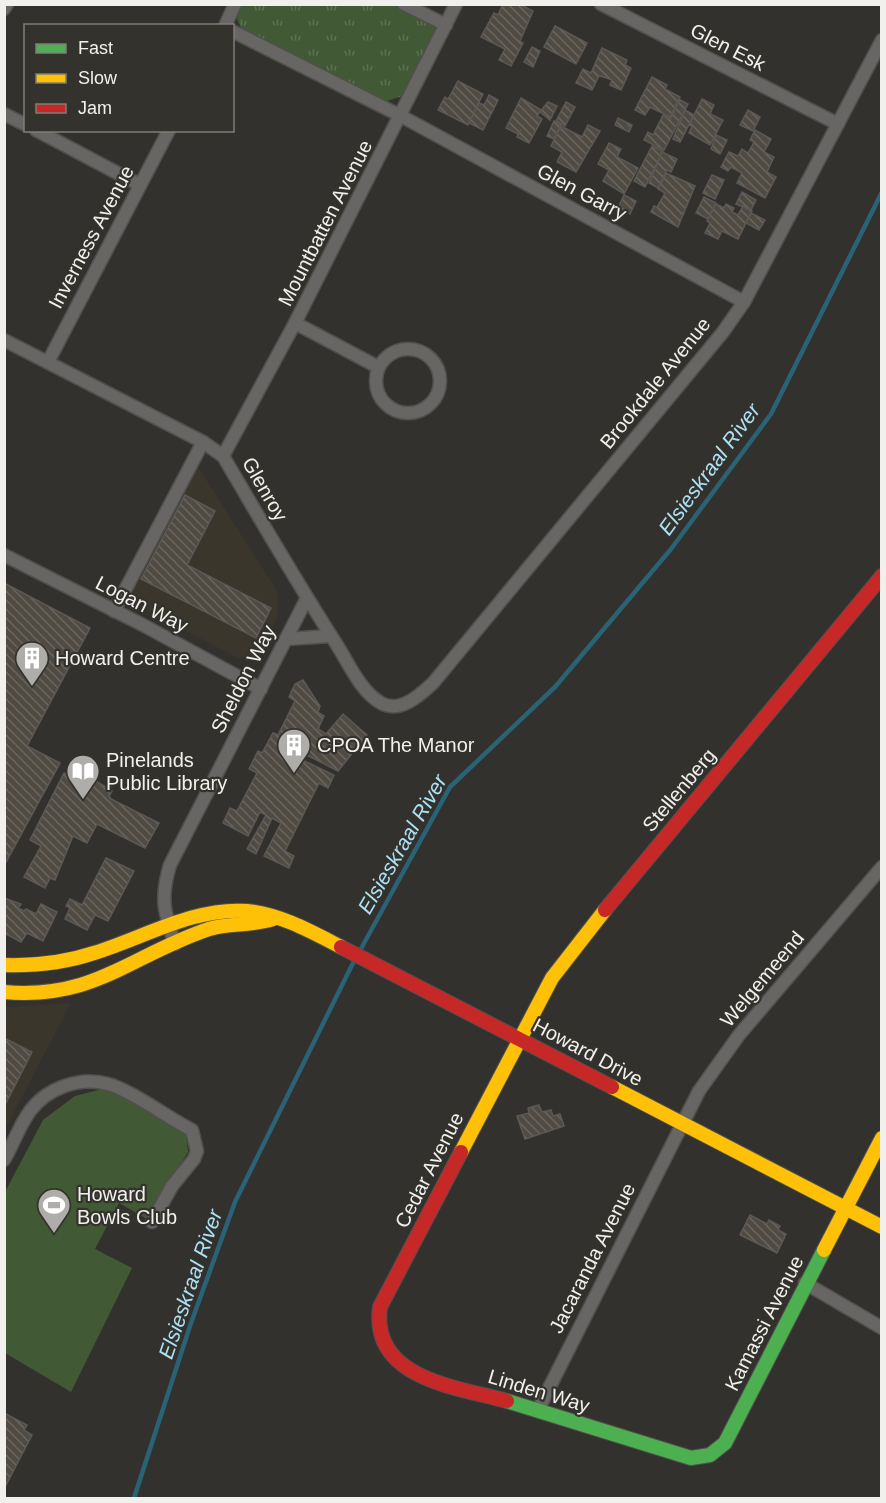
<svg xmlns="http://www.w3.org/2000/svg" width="886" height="1503" viewBox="0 0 886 1503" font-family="Arial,sans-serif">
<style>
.built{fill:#3a362b}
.grass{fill:url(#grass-tufts)}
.garden{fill:#425936}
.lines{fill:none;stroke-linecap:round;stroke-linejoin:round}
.stream{stroke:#2a6376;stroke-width:4.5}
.building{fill:url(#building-back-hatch);stroke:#5b5957;stroke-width:1.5}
.street-casing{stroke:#50504d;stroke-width:15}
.fast-casing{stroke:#50504d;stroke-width:16}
.slow-casing{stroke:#50504d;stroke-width:16}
.jam-casing{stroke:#50504d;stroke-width:16}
.street{stroke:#686665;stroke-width:12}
.fast{stroke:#4caf50;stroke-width:14}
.slow{stroke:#ffc107;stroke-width:14}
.jam{stroke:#c62828;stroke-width:14}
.labels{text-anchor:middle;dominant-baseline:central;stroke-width:4.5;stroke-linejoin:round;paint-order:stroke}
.street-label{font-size:20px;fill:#f1f0ec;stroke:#34322c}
.poi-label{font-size:20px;fill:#f1f0ec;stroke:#34322c;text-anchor:start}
.water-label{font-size:21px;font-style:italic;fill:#ace1f6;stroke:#34322c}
</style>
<defs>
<pattern id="grass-tufts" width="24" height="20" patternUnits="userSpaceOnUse" patternTransform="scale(1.5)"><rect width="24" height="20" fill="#425936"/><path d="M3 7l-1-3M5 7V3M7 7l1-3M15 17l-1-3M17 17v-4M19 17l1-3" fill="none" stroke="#5e7153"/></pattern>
<pattern id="building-back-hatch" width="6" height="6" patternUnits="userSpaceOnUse" patternTransform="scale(1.5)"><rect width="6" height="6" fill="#504b42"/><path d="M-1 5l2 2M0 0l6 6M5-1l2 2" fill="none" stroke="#6a655d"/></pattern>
</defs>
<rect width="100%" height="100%" fill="#32312e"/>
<!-- built -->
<g class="built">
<polygon points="195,462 277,591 278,616 259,653 240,659 122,598"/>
<polygon points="71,1003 42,1058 5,1130 5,1007"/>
</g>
<!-- grass -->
<polygon class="grass" points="240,5 395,5 433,23 437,35 403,96 384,102 241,28 237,19"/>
<!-- garden -->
<polygon class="garden" points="106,1088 186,1132 188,1152 147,1219 119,1203 95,1249 132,1268 71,1392 5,1353 5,1192 43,1120 75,1096"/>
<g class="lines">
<!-- stream -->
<polyline class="stream" points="134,1498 191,1323 235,1202 352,965 450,787 555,687 671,549 771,414 882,192"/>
</g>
<!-- building -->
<g class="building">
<polygon points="503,4 519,4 533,11 520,41 523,43 511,66 499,60 505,49 481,37 494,13 498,15"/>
<polygon points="555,26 587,43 576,64 544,47"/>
<polygon points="532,47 540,51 533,67 524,62"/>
<polygon points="602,48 627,60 625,65 631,68 621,90 610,85 612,80 604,77 599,76 592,90 576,83 583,69 591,73"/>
<polygon points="652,77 667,85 665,89 680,97 670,117 650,107 645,115 635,110"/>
<polygon points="458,81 483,94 468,125 438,110 445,97 448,99"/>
<polygon points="489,95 498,100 483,130 469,123 479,103 484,105"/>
<polygon points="521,98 541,110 537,116 542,119 529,143 517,137 521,130 518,134 506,128"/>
<polygon points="702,99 714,105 710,114 723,120 710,145 689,133 692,126 689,125"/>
<polygon points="680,100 688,104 664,150 644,140 648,132 653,135 663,115 670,119"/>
<polygon points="548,102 557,106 550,120 540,112"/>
<polygon points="566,102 575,107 565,126 556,121"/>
<polygon points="685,110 694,115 680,142 673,139"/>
<polygon points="748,110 760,117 753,131 740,125"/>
<polygon points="618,118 632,125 629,132 615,125"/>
<polygon points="554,121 561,125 554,139 547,136"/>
<polygon points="588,125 600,131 576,172 557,162 562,152 551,146 561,126 582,137"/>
<polygon points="755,130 771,139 764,152 774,157 767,172 776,177 765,198 737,183 742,173 731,167 728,171 721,167 729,152 738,156 742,149 748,153 754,142 750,140"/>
<polygon points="716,135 727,140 720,154 711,149"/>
<polygon points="609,143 621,149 617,157 638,168 624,194 603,181 609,170 598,164"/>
<polygon points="652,146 663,151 645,187 634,181"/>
<polygon points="662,152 677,159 671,172 667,170 658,188 649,183"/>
<polygon points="666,173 695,186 678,227 651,212 654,206 657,207 665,193 658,189"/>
<polygon points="712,175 724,180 715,199 703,193"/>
<polygon points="742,192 756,200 751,210 736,204"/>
<polygon points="624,195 636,201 630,214 618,208"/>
<polygon points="704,197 716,203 708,219 696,213"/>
<polygon points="716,204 724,208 726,204 734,208 732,212 738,215 743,206 752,211 738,239 722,231 718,239 705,233 710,223 707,221"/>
<polygon points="751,213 765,220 759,230 746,223"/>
<polygon points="185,495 215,511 187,565 271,608 256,638 141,579"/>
<polygon points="4,583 90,628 27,746 60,763 4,866"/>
<polygon points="303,680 320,706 318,712 324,716 318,729 326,734 343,714 367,735 338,771 299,751 296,757 334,775 328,788 319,783 285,851 294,856 289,868 264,856 281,823 272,818 256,854 247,849 266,815 260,812 248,836 223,823 230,808 237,811 257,773 249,769 258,751 262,753 273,733 278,735 295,701 289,697 295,684"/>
<polygon points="64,773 77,779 81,773 91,778 112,791 109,796 111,799 159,823 145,848 97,824 87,843 73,836 55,880 50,878 45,888 24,877 41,846 30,840"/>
<polygon points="106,858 134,871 108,921 95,915 87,930 65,919 70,908 66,906 70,899 82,905"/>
<polygon points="4,898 21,904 18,908 24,911 26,909 36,914 41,904 57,912 43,941 27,933 21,942 4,933"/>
<polygon points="4,1038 32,1052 4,1107"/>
<polygon points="539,1105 542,1112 551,1110 553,1116 560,1114 564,1126 525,1139 517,1116 529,1113 528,1108"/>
<polygon points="750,1215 767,1224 769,1220 780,1226 778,1230 786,1234 777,1253 740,1235"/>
<polygon points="4,1413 27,1425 24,1430 32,1435 4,1489"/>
</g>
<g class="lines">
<defs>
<g id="street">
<polyline points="404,4 446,25"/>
<polyline points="601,4 838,124"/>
<polyline points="4,9 7,4"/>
<polyline points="225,26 235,4"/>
<polyline points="232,31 401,116 744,302"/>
<polyline points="4,114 26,125"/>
<polyline points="36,130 140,185"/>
<polyline points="295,323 378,367"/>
<path d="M4,340L203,442L223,456C260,519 297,583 337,645C349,664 361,692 381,703C400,714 420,695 433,683L723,332L744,302L882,40"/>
<circle cx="408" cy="381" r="32"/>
<polyline points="48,362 169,130"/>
<polyline points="223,456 295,323 456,4"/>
<polyline points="4,555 141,624 261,689"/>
<polyline points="114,611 203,442"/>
<polyline points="286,639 331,636"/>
<path d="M175,944C164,912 160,898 170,865L307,598"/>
<path d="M4,1160C13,1145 19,1126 30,1111C47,1088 80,1076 108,1084C129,1089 170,1119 192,1130L197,1151L194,1159L172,1186L152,1222"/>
<polyline points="805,1283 882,1328"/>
<polyline points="538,1410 699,1091 739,1035 882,867"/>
</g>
<polyline id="fast" points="507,1401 691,1458 710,1455 725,1443 824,1250"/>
<g id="slow">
<path d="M4,965C35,966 64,963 94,953C143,938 194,907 247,911C280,914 312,932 341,947"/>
<path d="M4,992C95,1000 131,955 209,929C228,923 251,926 273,919"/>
<polyline points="612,1087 882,1227"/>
<polyline points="461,1152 552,978 605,910"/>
<polyline points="824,1250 882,1138"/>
</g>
<g id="jam">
<polyline points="605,910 882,576"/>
<polyline points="341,947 612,1087"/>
<path d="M461,1152L380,1307C370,1379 457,1387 507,1401"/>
</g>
</defs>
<!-- street casing -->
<use href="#street" class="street-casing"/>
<!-- fast casing -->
<use href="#fast" class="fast-casing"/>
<!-- slow casing -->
<use href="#slow" class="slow-casing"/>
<!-- jam casing -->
<use href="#jam" class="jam-casing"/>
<!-- street -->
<use href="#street" class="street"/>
<!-- fast -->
<use href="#fast" class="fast"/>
<!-- slow -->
<use href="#slow" class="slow"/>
<!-- jam -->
<use href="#jam" class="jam"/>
</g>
<!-- icons -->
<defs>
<symbol id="building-pin" viewBox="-11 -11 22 30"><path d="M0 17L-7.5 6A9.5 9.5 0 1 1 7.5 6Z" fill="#aeadaa" stroke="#34322c"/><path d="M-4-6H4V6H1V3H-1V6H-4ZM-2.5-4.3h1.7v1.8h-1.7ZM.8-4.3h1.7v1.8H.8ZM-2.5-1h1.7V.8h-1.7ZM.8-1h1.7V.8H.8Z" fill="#fff"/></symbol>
<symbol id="library-pin" viewBox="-11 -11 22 30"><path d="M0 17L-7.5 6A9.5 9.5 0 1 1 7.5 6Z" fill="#aeadaa" stroke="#34322c"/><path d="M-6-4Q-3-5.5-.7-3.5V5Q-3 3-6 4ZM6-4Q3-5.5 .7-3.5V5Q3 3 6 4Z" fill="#fff"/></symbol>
<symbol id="stadium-pin" viewBox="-11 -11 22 30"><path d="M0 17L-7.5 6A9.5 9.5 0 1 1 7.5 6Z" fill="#aeadaa" stroke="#34322c"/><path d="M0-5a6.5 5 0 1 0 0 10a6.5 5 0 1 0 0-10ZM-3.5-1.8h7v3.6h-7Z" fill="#fff"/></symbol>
</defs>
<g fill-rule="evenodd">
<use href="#building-pin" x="13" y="639" width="38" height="52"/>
<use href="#building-pin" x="275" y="726" width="38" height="52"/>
<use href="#library-pin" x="64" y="752" width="38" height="52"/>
<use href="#stadium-pin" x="35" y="1186" width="38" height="52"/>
</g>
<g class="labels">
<!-- street labels -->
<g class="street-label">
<text transform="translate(728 47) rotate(27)">Glen Esk</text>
<text transform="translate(582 192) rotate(28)">Glen Garry</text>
<text transform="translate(325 223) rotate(-63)">Mountbatten Avenue</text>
<text transform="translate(91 237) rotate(-62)">Inverness Avenue</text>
<text transform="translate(655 383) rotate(-51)">Brookdale Avenue</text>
<text transform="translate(265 489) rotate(60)">Glenroy</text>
<text transform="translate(142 604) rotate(27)">Logan Way</text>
<text transform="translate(243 679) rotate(-63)">Sheldon Way</text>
<text transform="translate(679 790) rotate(-50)">Stellenberg</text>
<text transform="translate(762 979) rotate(-50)">Welgemeend</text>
<text transform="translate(588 1052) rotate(28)">Howard Drive</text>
<text transform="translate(429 1170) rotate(-63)">Cedar Avenue</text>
<text transform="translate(592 1258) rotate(-63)">Jacaranda Avenue</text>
<text transform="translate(764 1323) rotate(-63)">Kamassi Avenue</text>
<text transform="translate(539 1391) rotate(17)">Linden Way</text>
</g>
<!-- poi labels -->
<g class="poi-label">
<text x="55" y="658">Howard Centre</text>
<text x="317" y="745">CPOA The Manor</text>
<text x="106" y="760">Pinelands<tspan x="106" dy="23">Public Library</tspan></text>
<text x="77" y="1194">Howard<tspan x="77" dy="23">Bowls Club</tspan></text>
</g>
<!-- water labels -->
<g class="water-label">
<text transform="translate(709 469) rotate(-54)">Elsieskraal River</text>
<text transform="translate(402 844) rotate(-60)">Elsieskraal River</text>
<text transform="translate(190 1284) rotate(-71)">Elsieskraal River</text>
</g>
</g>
<!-- border -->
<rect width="886" height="1503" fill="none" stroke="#f1f0ec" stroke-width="12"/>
<!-- legend -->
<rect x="24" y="24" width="210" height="108" fill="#34322c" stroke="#807e79" stroke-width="1.5"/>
<rect x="36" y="44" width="30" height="9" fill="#4caf50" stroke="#807e79" stroke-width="1.5"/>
<text x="78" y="54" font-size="18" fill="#f1f0ec">Fast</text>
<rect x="36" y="74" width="30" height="9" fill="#ffc107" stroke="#807e79" stroke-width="1.5"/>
<text x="78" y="84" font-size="18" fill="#f1f0ec">Slow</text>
<rect x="36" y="104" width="30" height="9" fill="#c62828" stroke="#807e79" stroke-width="1.5"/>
<text x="78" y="114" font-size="18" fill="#f1f0ec">Jam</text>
</svg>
